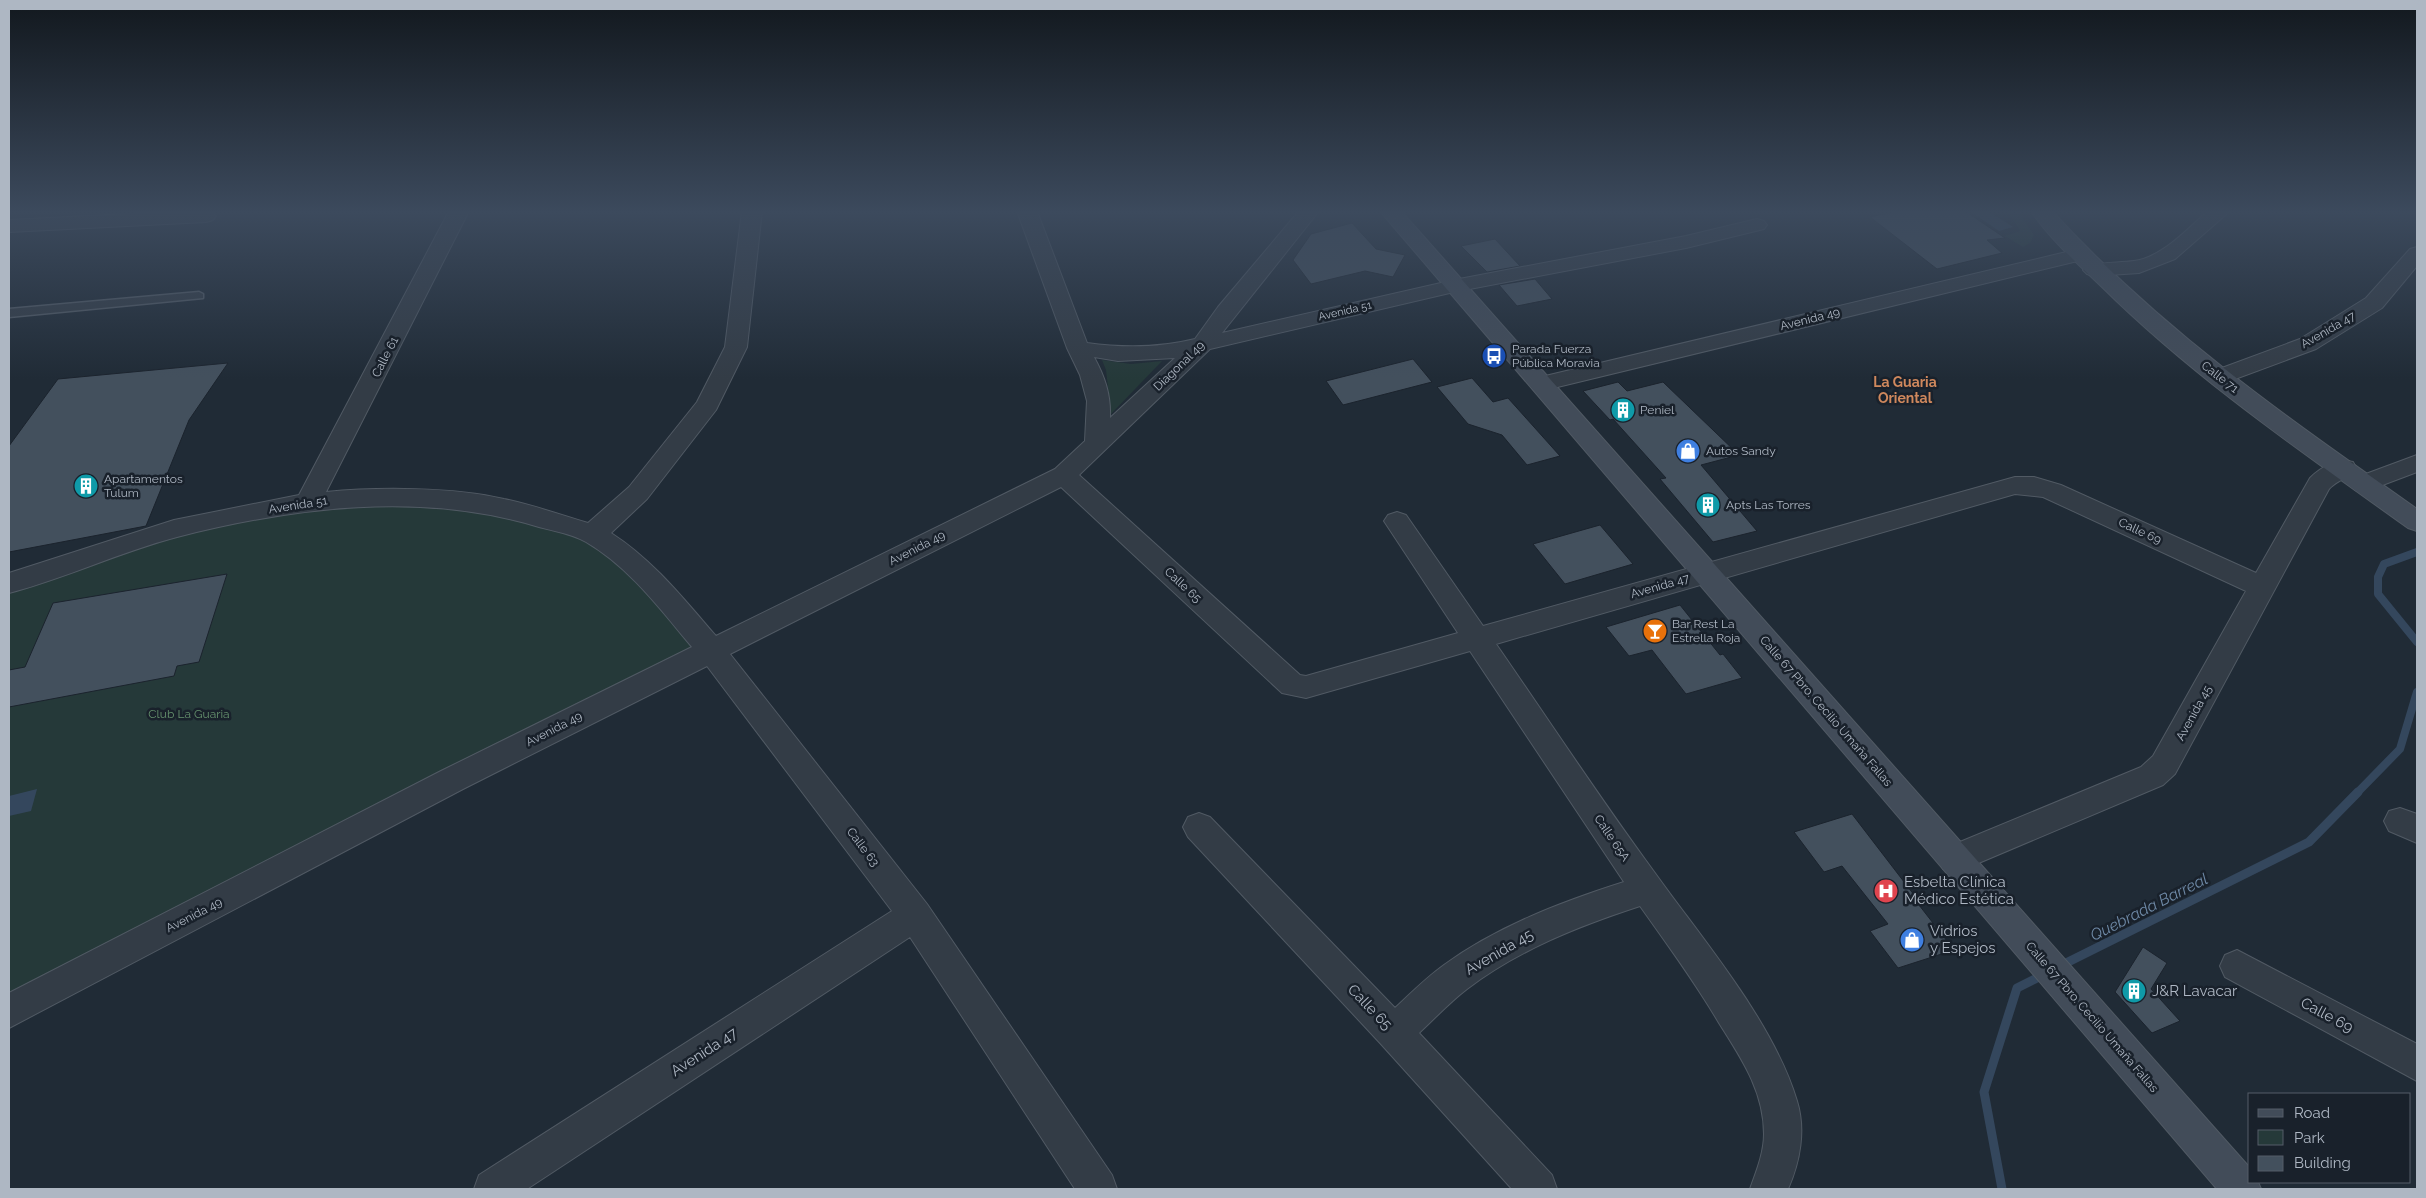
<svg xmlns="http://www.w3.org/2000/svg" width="2426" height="1198" viewBox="0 0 2426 1198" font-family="Raleway,sans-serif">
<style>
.green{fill:#253939}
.water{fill:#34475d}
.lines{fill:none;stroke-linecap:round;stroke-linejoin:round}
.stream-far1{stroke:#34475d;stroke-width:8}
.stream{stroke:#34475d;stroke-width:9}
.building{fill:#43505d;stroke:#1b232d}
.lane-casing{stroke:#515a64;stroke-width:3}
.street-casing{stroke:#515a64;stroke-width:2}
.secondary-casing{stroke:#515a64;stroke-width:2}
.lane{fill:#333c46;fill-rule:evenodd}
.street{fill:#333c46;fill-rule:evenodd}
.secondary{fill:#424c59;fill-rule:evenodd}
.labels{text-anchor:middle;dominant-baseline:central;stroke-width:5;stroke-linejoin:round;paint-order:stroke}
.far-street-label{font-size:11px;fill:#aeb7c3;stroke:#19212b}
.street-label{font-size:12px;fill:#aeb7c3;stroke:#19212b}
.poi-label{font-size:12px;fill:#aeb7c3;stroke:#19212b;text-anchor:start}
.park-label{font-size:12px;fill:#66926e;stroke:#19212b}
.neighbourhood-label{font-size:14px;font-weight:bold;fill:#cf885d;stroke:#19212b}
.near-poi-label{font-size:15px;fill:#aeb7c3;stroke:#19212b;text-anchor:start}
.near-street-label{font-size:15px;fill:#aeb7c3;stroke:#19212b}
.near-water-label{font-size:16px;font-style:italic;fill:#6f8aa7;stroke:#19212b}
</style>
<rect width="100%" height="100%" fill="#202b36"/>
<!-- green -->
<g class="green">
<polygon points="2008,211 2018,211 2034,235 2030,243 2023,247 2005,236 2020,231"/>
<polygon points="1102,360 1131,364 1162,361 1111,414 1106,370"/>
<polygon points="402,497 593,534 712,651 452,780 9,1011 9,583 174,529"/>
</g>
<!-- water -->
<g class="water">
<polygon points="1970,211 1988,211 2013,227 1999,231"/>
<polygon points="37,789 31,811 9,816 9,796"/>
</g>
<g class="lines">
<!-- stream-far1 -->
<g class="stream-far1">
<polyline points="2417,552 2384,564 2378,577 2378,594 2417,642"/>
<polyline points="2357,793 2400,749 2417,692"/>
</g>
<!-- stream -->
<g class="stream">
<polyline points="2060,966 2309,842 2358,792"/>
<polyline points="2002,1189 1984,1092 2017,988 2045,974"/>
</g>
</g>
<!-- building -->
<g class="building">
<polygon points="1898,211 1965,211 2005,238 1987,240 2002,253 1937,269 1870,217"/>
<polygon points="1352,223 1376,249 1405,255 1393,277 1365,271 1311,284 1293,260 1311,234"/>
<polygon points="1495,239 1520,266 1487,272 1461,246"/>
<polygon points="1535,279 1552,299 1517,306 1499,285"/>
<polygon points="1413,359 1432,382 1343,405 1326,381"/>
<polygon points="228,363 189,420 146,526 9,552 9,446 58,379"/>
<polygon points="1472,378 1493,402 1508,398 1560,456 1527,465 1502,435 1468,424 1437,387"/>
<polygon points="1618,382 1627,391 1663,382 1739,455 1701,465 1757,531 1713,542 1660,479 1666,478 1613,419 1610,420 1583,391"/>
<polygon points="1600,525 1633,564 1565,584 1533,544"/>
<polygon points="227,574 199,662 177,666 174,676 9,707 9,670 25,667 53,603"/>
<polygon points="1680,605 1720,655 1723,654 1742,678 1686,694 1652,650 1629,656 1606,627"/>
<polygon points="1852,814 1921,904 1919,905 1954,950 1898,968 1870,931 1888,924 1842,866 1824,872 1794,832"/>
<polygon points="2143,947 2167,963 2151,989 2180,1021 2152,1033 2115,992"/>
</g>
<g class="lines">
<defs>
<polygon id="lane" points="199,292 203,294 203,298 9,317 9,309"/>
<g id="street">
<polygon points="189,211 209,211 216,216 213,220 206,222 9,232 9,220"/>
<path d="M449,211H469L326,492C377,487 454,487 504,499C533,505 561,515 588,523L629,487L697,402L725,347L742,211H762L747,347L716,410L647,499L611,533C653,560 683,598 716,636L1055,469L1085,441L1087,401L1080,375L1067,348L1017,211H1037L1087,343C1123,348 1159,348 1195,339L1218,307L1299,211H1319L1222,333L1454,280L1686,236L1757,219L1764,221L1767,225L1764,229L1686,248L1454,292L1210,349L1079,475L1300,675L1306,676L1458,633L1384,521L1388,515L1397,512L1406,515L1483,626L2015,477H2034L2061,485L2256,573L2310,478C2321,467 2337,458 2353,462L2356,468C2350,478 2337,480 2329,489L2175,774L2163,785L1955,873L1943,869L1939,859L1943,849L2141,767L2153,756L2246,591L2043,497L2015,494L1496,644C1550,722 1603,803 1660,880C1707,945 1774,1024 1797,1101C1806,1130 1800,1162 1788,1189H1750C1756,1172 1764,1153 1764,1134C1764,1091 1741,1058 1719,1023C1695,982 1667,944 1640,906C1579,926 1518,950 1467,989C1450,1002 1435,1018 1419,1033L1552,1175L1557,1189H1512L1381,1044L1188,837L1183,827L1188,817L1199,813L1210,817L1395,1008C1411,993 1426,978 1444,965C1498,926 1561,902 1624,882L1470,651L1306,698L1282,693L1061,487L730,654L927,904L1112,1175L1117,1189H1075L910,937L527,1189H474L479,1175L892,911L707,666L463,789L9,1028V993L441,771L692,647C660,609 630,568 586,542C572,534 554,531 539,527C422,491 294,507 177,537C120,552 66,578 9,593V573L174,520L299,495ZM1094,357L1118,361L1175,358L1110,418C1111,395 1105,377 1094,357Z"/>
<path d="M2208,211H2230L2175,259L2139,273L2094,276L2087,274L2083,270L2087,266C2102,262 2118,263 2134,261C2163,257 2187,229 2208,211Z"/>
<polygon points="2417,247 2417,266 2382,308 2316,349 2227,382 2219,384 2211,382 2207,377 2211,372 2300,339 2366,298 2410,249"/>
<polygon points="2079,249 2086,251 2089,255 2086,259 1541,391 1533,389 1529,384 1533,379 1541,377"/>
<polygon points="2417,455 2417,472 2364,492 2355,490 2351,484 2355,478"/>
<polygon points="2400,808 2417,814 2417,843 2389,831 2384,821 2389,811"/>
<polygon points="2237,950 2417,1044 2417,1081 2225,977 2220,966 2225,955"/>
</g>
<g id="secondary">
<polygon points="1380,211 1401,211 2250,1168 2250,1182 2258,1182 2261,1189 2217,1189"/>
<path d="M2031,211H2052C2161,330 2286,417 2417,509V531L2408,528C2302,452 2194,378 2101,286C2077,263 2050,239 2031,211Z"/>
</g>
</defs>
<!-- lane casing -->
<use href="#lane" class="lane-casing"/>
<!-- street casing -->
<use href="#street" class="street-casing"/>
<!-- secondary casing -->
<use href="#secondary" class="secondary-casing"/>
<!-- lane -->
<use href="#lane" class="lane"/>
<!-- street -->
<use href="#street" class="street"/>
<!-- secondary -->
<use href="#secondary" class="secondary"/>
</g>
<!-- sky -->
<linearGradient id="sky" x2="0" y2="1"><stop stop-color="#12181e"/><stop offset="0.56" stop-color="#3c4a5d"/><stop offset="1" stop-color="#3c4a5d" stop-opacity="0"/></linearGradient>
<rect width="2426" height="379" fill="url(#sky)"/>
<!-- icons -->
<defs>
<symbol id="bus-disc" viewBox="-11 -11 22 22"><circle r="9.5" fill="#1a4fb4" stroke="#19212b"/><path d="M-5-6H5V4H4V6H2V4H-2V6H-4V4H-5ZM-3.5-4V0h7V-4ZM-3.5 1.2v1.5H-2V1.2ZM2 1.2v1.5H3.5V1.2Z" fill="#fff"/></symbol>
<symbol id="building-disc" viewBox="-11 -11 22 22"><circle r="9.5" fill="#0f9aa8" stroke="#19212b"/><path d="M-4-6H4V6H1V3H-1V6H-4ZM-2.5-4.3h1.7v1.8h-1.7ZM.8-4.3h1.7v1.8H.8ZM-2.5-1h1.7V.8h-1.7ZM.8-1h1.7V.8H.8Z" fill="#fff"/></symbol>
<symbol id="shop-disc" viewBox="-11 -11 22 22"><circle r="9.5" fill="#3f7fe0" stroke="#19212b"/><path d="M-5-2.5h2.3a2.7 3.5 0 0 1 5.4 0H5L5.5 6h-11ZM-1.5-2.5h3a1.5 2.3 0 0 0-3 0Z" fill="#fff"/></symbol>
<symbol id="bar-disc" viewBox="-11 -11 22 22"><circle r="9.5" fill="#e8710a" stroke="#19212b"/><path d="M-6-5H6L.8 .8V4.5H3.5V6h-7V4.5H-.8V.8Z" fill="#fff"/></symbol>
<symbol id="hospital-disc" viewBox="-11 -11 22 22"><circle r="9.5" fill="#e0444e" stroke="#19212b"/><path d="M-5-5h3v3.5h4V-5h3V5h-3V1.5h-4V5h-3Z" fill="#fff"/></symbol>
</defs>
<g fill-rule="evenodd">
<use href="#bus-disc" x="1480" y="342" width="28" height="28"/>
<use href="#building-disc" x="1609" y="396" width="28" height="28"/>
<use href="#shop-disc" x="1674" y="437" width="28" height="28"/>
<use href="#building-disc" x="72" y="472" width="28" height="28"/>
<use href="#building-disc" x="1694" y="491" width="28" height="28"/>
<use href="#bar-disc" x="1641" y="617" width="28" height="28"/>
<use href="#hospital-disc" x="1872" y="877" width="28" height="28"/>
<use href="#shop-disc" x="1898" y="926" width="28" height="28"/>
<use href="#building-disc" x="2120" y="977" width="28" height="28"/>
</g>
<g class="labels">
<!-- far-street labels -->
<g class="far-street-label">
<text transform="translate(1345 311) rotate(-13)">Avenida 51</text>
</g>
<!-- street labels -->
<g class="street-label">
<text transform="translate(1810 319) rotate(-14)">Avenida 49</text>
<text transform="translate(2328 330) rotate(-30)">Avenida 47</text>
<text transform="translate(385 357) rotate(-63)">Calle 61</text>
<text transform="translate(1179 366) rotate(-44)">Diagonal 49</text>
<text transform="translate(2220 377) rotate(38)">Calle 71</text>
<text transform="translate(298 505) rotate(-9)">Avenida 51</text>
<text transform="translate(2140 531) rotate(25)">Calle 69</text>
<text transform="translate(917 548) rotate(-27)">Avenida 49</text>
<text transform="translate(1183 585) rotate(43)">Calle 65</text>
<text transform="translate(1660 586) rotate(-16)">Avenida 47</text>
<text transform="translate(1826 711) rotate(49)">Calle 67 Pbro. Cecilio Umaña Fallas</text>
<text transform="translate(2194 713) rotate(-61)">Avenida 45</text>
<text transform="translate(554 729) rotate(-27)">Avenida 49</text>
<text transform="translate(1612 838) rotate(56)">Calle 65A</text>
<text transform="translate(863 847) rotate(53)">Calle 63</text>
<text transform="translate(194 915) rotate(-27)">Avenida 49</text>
<text transform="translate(2092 1017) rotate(49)">Calle 67 Pbro. Cecilio Umaña Fallas</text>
</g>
<!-- poi labels -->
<g class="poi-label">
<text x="1512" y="349">Parada Fuerza<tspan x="1512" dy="14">Pública Moravia</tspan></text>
<text x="1640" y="410">Peniel</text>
<text x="1706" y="451">Autos Sandy</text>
<text x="104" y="479">Apartamentos<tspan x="104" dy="14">Tulum</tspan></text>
<text x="1726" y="505">Apts Las Torres</text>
<text x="1672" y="624">Bar Rest La<tspan x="1672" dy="14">Estrella Roja</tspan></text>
</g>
<!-- park labels -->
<g class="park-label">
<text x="189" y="714">Club La Guaria</text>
</g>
<!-- neighbourhood labels -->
<g class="neighbourhood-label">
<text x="1905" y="382">La Guaria<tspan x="1905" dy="16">Oriental</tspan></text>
</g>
<!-- near-poi labels -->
<g class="near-poi-label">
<text x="1904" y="882">Esbelta Clínica<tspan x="1904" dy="17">Médico Estética</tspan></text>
<text x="1930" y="931">Vidrios<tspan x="1930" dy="17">y Espejos</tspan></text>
<text x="2152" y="991">J&amp;R Lavacar</text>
</g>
<!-- near-street labels -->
<g class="near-street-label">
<text transform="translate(1499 952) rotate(-30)">Avenida 45</text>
<text transform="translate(1370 1007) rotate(46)">Calle 65</text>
<text transform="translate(2327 1015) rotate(28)">Calle 69</text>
<text transform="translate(704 1052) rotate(-33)">Avenida 47</text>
</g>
<!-- near-water labels -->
<g class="near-water-label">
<text transform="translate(2149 907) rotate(-27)">Quebrada Barreal</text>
</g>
</g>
<!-- border -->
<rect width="2426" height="1198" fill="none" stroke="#aeb7c3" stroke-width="20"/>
<!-- legend -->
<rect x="2248" y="1093" width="162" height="90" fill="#19212b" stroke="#555d68"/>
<rect x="2258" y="1109" width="25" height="8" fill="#424c59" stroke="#555d68"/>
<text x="2294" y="1118" font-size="15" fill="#aeb7c3">Road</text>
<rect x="2258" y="1130" width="25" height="15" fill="#253939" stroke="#555d68"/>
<text x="2294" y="1143" font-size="15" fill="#aeb7c3">Park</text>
<rect x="2258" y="1156" width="25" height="15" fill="#43505d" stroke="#555d68"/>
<text x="2294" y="1168" font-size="15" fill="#aeb7c3">Building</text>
</svg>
